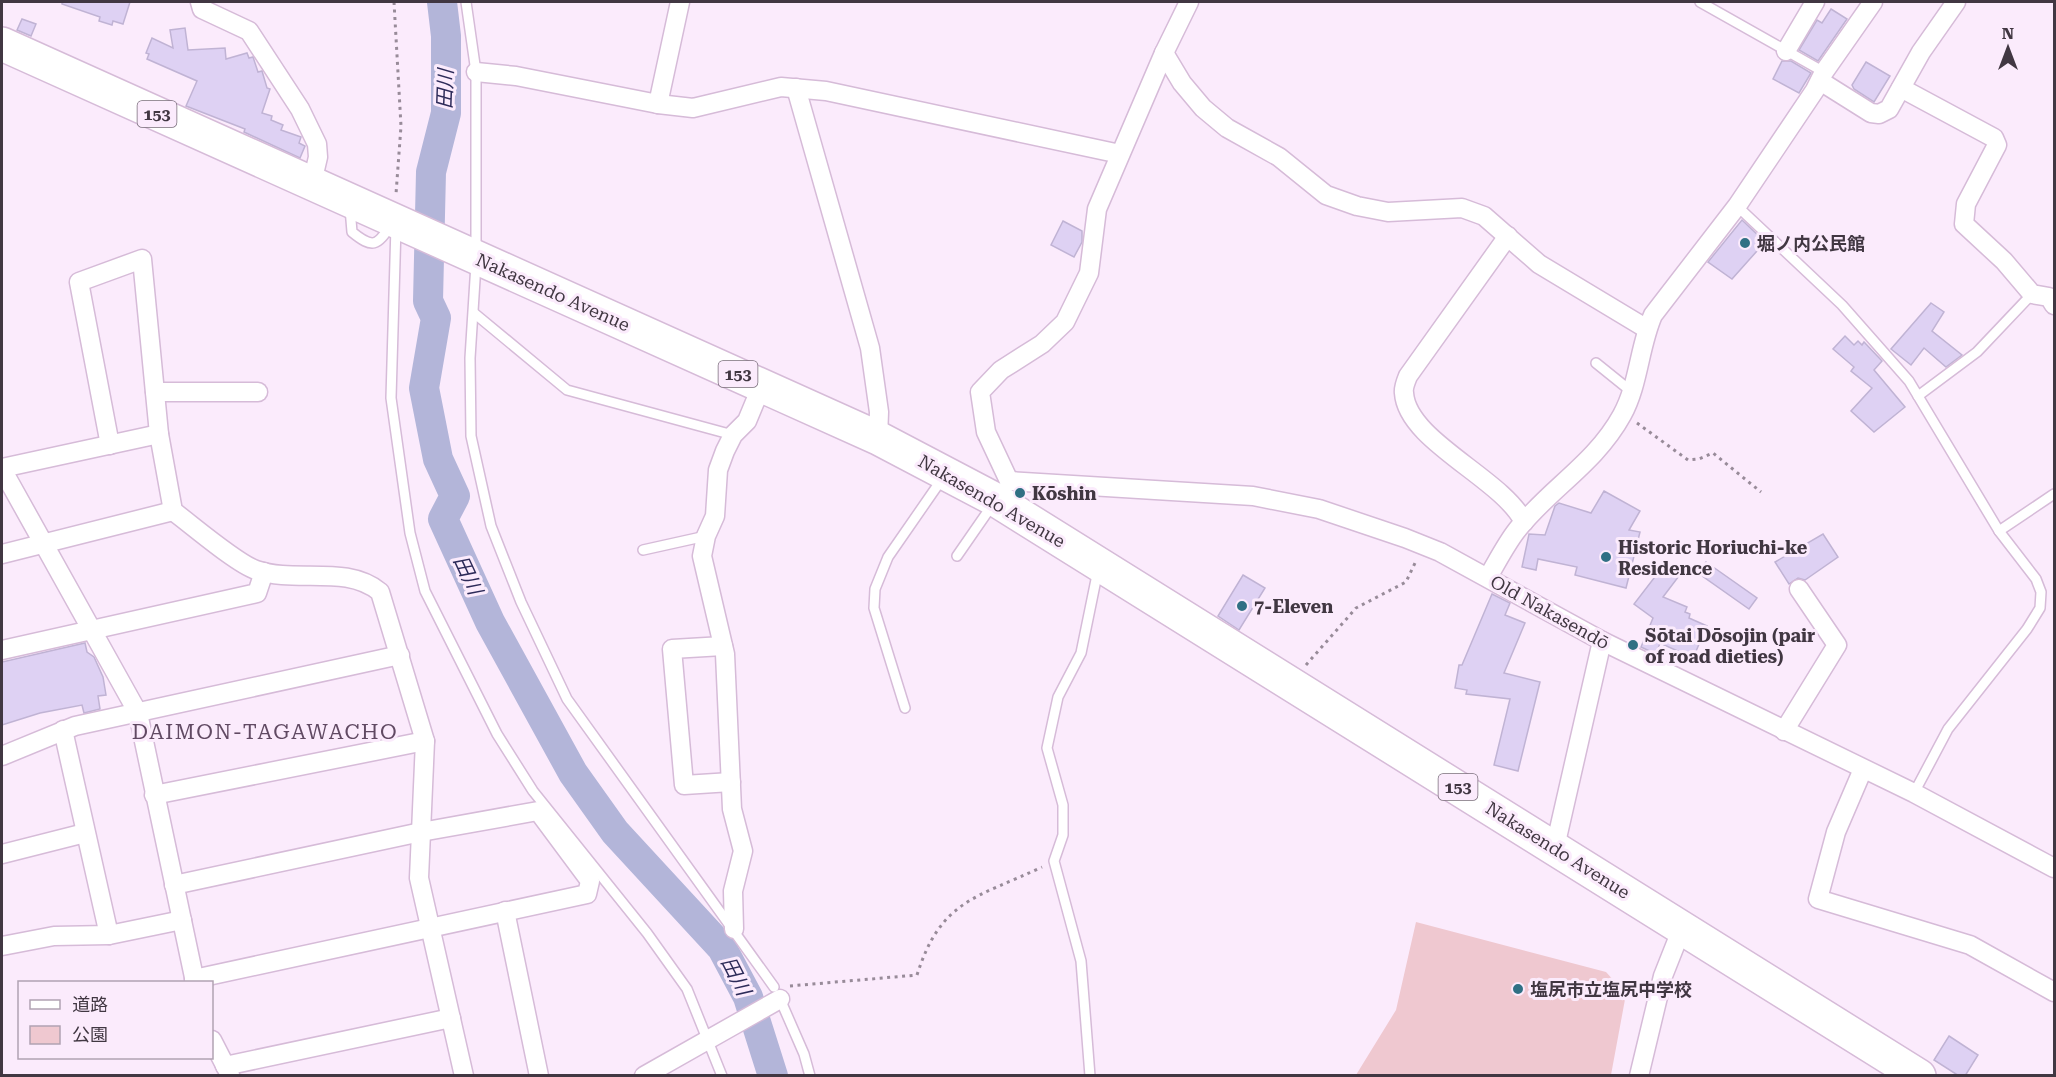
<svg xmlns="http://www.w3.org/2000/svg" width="2056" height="1077" viewBox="0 0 2056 1077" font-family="'Roboto Serif','Noto Sans JP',serif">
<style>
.green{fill:#efc8d0}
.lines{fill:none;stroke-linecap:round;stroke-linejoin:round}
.river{stroke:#b3b5d9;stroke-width:30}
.building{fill:#ded1f3;stroke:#c0b3d4;stroke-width:1.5}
.lane-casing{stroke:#d6bbd8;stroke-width:12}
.street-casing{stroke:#d6bbd8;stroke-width:21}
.highway-casing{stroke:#d6bbd8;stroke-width:36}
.path{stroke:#988b99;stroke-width:3;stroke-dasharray:3 4.5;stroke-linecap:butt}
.lane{stroke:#fff;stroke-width:9}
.street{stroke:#fff;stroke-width:18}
.highway{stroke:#fff;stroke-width:33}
.poi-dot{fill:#307084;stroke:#fbebfc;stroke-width:2}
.labels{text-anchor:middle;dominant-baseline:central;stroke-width:6;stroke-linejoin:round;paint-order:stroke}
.shield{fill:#fbebfc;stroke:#796d7a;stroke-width:1.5}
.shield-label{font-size:16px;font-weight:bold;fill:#413742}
.poi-label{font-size:18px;font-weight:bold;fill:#413742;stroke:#fbebfc;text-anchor:start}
.street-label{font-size:18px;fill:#413742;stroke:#fbebfc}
.water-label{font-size:20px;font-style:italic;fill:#2d2b59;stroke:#fbebfc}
.quarter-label{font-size:21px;letter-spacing:1.5px;fill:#614a63;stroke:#fbebfc}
</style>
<rect width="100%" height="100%" fill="#fbebfc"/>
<!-- green -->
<polygon class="green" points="1416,922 1606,972 1626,994 1611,1075 1356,1075 1396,1010"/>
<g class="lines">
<!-- river -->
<polyline class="river" points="442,2 446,36 446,113 431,172 428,301 436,318 424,388 438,459 455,496 443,519 490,622 573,773 615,832 722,948 748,997 773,1076"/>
</g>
<!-- building -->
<g class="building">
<polygon points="62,2 130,2 123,24 113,21 112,25 99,21 100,17 62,4"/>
<polygon points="1831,9 1847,19 1818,61 1799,50 1817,20 1822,23"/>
<polygon points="22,19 36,24 31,36 17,30"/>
<polygon points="185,28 188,50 225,48 226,59 247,53 249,58 253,57 258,72 262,71 267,88 270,89 262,113 272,116 271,120 283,125 281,130 301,137 299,143 305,146 300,158 244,132 245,129 186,106 197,81 147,59 149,54 146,53 152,38 173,48 170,30"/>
<polygon points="1782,61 1791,61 1811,73 1799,93 1773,79"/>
<polygon points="1866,62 1890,76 1874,102 1854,89 1852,85"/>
<polygon points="1742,220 1765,242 1732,279 1708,262"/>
<polygon points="1063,221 1082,231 1082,242 1074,257 1051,245"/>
<polygon points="1931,303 1944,312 1932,331 1962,355 1946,367 1924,348 1911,365 1891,349"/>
<polygon points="1845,336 1854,345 1858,341 1862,345 1864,342 1882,361 1874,370 1905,407 1874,432 1851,411 1872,388 1851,371 1854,367 1833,349"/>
<polygon points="1604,491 1640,511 1629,530 1640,532 1626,588 1575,575 1577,567 1538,559 1536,570 1522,567 1529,534 1545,535 1555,506 1559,503 1591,513"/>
<polygon points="1823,534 1838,557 1805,580 1798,578 1789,584 1775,562"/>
<polygon points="1706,562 1757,598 1749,609 1698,573"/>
<polygon points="1664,565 1679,576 1663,597 1687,607 1685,612 1690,614 1689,618 1707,626 1693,658 1660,643 1656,654 1641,647 1653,618 1634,604"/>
<polygon points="1243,575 1265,588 1239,630 1218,616"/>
<polygon points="1492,594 1510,603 1505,615 1525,623 1504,673 1540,682 1518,771 1494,765 1510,699 1466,694 1467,690 1455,688 1459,665 1462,665"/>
<polygon points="85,643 87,652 94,657 103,677 106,695 98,696 100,709 84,713 82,705 40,713 2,725 2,662"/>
<polygon points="1949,1036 1978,1055 1965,1076 1959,1076 1934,1060"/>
</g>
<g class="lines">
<defs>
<g id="lane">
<polyline points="466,2 476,72 476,251"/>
<polyline points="1700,2 1824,72"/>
<polyline points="1737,206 1842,305 1909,381 1999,531 2036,579 2041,592 2040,608 2027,629 1948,729 1914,793"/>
<path d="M350,208L352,232C373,249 377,246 391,225"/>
<polyline points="396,226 391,398 410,533 425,591 497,734 533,791 647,933 687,989 722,1076"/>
<polyline points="476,264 470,358 471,436 491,526 521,602 567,699 774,987"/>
<polyline points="474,313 567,390 733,435"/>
<polyline points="1596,363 1632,392"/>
<polyline points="1918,396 1977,352 2032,294"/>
<polyline points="1999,531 2054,494"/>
<polyline points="643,550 706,536"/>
<polyline points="957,556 993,504"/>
<polyline points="905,708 874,608 875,589 888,557 942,479"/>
<polyline points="780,999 804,1054 810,1076"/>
<polyline points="1090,1076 1081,961 1054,861 1063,835 1063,805 1047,748 1058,697 1081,653 1098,570"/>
</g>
<g id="street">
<polyline points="200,2 202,9 249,31 300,109 317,144 318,157 312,183"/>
<polyline points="1786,51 1815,2"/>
<polyline points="1164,53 1182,83 1203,108 1227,128 1279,157 1326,195 1357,206 1388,212 1462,208 1484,216 1539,264 1647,329"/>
<polyline points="476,72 516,76 658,104 693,108 781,87 826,91 1120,154"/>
<polyline points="1820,81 1871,113 1879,114 1889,109 1921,52 1956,2"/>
<polyline points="796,88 870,348 879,412 878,438"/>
<polyline points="1901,88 1994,138 1997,145 1966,204 1964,224 2004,261 2032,294 2049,297 2054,305"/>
<polyline points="658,104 680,2"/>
<path d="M1508,236L1408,376C1406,381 1403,388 1404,393C1407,441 1502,478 1524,522"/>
<polyline points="155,392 258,392"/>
<path d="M110,445L79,282L142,259L159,434L173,511C192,525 236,563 256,570C296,584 346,564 380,592L425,741L419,878L464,1076"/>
<polyline points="2,468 159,434"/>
<polyline points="2,469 138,713 195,982"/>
<polyline points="1009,481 1253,496 1319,509 1405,538 1440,552 1602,641 1914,793 2054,868"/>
<polyline points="1009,481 986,432 980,392 1001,370 1042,344 1065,322 1089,273 1097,209 1164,53 1189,2"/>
<polyline points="2,554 173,511"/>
<path d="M1488,577C1497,562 1506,544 1517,530C1550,488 1595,464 1622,415C1639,384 1639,347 1653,315L1737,206L1815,90L1824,72L1873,2"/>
<polyline points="723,646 672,649 684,785 731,782"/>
<polyline points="2,650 257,593 264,572"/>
<polyline points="63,730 109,935"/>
<polyline points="1784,731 1837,645 1799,589"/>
<polyline points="2,756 75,726 400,655"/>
<polyline points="1863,769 1836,832 1818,899 1970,945 2054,992"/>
<polyline points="154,795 425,741"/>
<polyline points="1555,847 1602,641"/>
<polyline points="2,854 85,833"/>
<polyline points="174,885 421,832 538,811 590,881 587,894 194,979"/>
<polyline points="505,911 539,1076"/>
<polyline points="734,929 733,891 743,851 732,809 725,654 702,556 706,536 715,516 718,470 725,451 733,435 747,421 762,385"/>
<polyline points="2,946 54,936 109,935 182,920"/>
<polyline points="212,1040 230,1075"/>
<polyline points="225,1066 451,1018"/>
<polyline points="644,1076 780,999"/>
<polyline points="1639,1076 1663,976 1682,928"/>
</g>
<polyline id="highway" points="2,44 878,438 996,500 1919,1076"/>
</defs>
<!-- lane casing -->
<use href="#lane" class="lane-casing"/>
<!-- street casing -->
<use href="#street" class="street-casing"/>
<!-- highway casing -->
<use href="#highway" class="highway-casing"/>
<!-- path -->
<g class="path">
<polyline points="394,2 401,126 396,194"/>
<polyline points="1637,423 1688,460 1699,459 1713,453 1761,492"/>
<polyline points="1306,665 1356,608 1406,582 1416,561"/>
<path d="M790,986L917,975C941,899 977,898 1042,867"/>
</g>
<!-- lane -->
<use href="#lane" class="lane"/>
<!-- street -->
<use href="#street" class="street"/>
<!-- highway -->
<use href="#highway" class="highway"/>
</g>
<!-- markers -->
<g class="poi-dot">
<circle cx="1745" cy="243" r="6"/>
<circle cx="1020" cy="493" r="6"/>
<circle cx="1606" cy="557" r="6"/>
<circle cx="1242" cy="606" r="6"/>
<circle cx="1633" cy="645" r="6"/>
<circle cx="1518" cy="989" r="6"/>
</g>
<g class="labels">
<!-- shield labels -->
<g class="shield">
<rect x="137.5" y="101" width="39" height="26" rx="4.5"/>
<rect x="718.5" y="361" width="39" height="26" rx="4.5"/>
<rect x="1438.5" y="774" width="39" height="26" rx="4.5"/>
</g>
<g class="shield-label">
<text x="157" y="114">153</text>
<text x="738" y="374">153</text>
<text x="1458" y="787">153</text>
</g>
<!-- poi labels -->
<g class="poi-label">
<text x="1757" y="243">堀ノ内公民館</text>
<text x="1032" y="493">Kōshin</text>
<text x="1618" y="547">Historic Horiuchi-ke<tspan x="1618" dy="21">Residence</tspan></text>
<text x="1254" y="606">7-Eleven</text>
<text x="1645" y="635">Sōtai Dōsojin (pair<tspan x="1645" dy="21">of road dieties)</tspan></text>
<text x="1530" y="989">塩尻市立塩尻中学校</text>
</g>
<!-- street labels -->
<g class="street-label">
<text transform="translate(553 292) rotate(24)">Nakasendo Avenue</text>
<text transform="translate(992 501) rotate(30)">Nakasendo Avenue</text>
<text transform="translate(1550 612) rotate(29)">Old Nakasendō</text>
<text transform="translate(1558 850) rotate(32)">Nakasendo Avenue</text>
</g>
<!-- water labels -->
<g class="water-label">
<text transform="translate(445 89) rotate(-88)">田川</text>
<text transform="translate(468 575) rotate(65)">田川</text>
<text transform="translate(736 976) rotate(63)">田川</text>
</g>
<!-- quarter labels -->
<g class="quarter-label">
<text x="265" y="732">DAIMON-TAGAWACHO</text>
</g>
</g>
<!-- border -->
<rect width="2056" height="1077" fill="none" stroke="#413742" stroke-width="6"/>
<!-- legend -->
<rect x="18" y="981" width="195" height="78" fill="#fbebfc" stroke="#b1a3b2" stroke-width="1.5"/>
<rect x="30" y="1000" width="30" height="9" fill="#ffffff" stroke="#b1a3b2" stroke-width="1.5"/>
<text x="72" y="1011" font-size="18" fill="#413742">道路</text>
<rect x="30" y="1026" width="30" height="18" fill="#efc8d0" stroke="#b1a3b2" stroke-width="1.5"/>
<text x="72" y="1041" font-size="18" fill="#413742">公園</text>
<!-- north arrow -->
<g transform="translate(2008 48)" stroke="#fbebfc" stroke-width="4.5" paint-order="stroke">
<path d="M0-4.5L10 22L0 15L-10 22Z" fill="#413742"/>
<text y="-9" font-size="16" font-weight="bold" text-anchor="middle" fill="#413742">N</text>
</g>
</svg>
